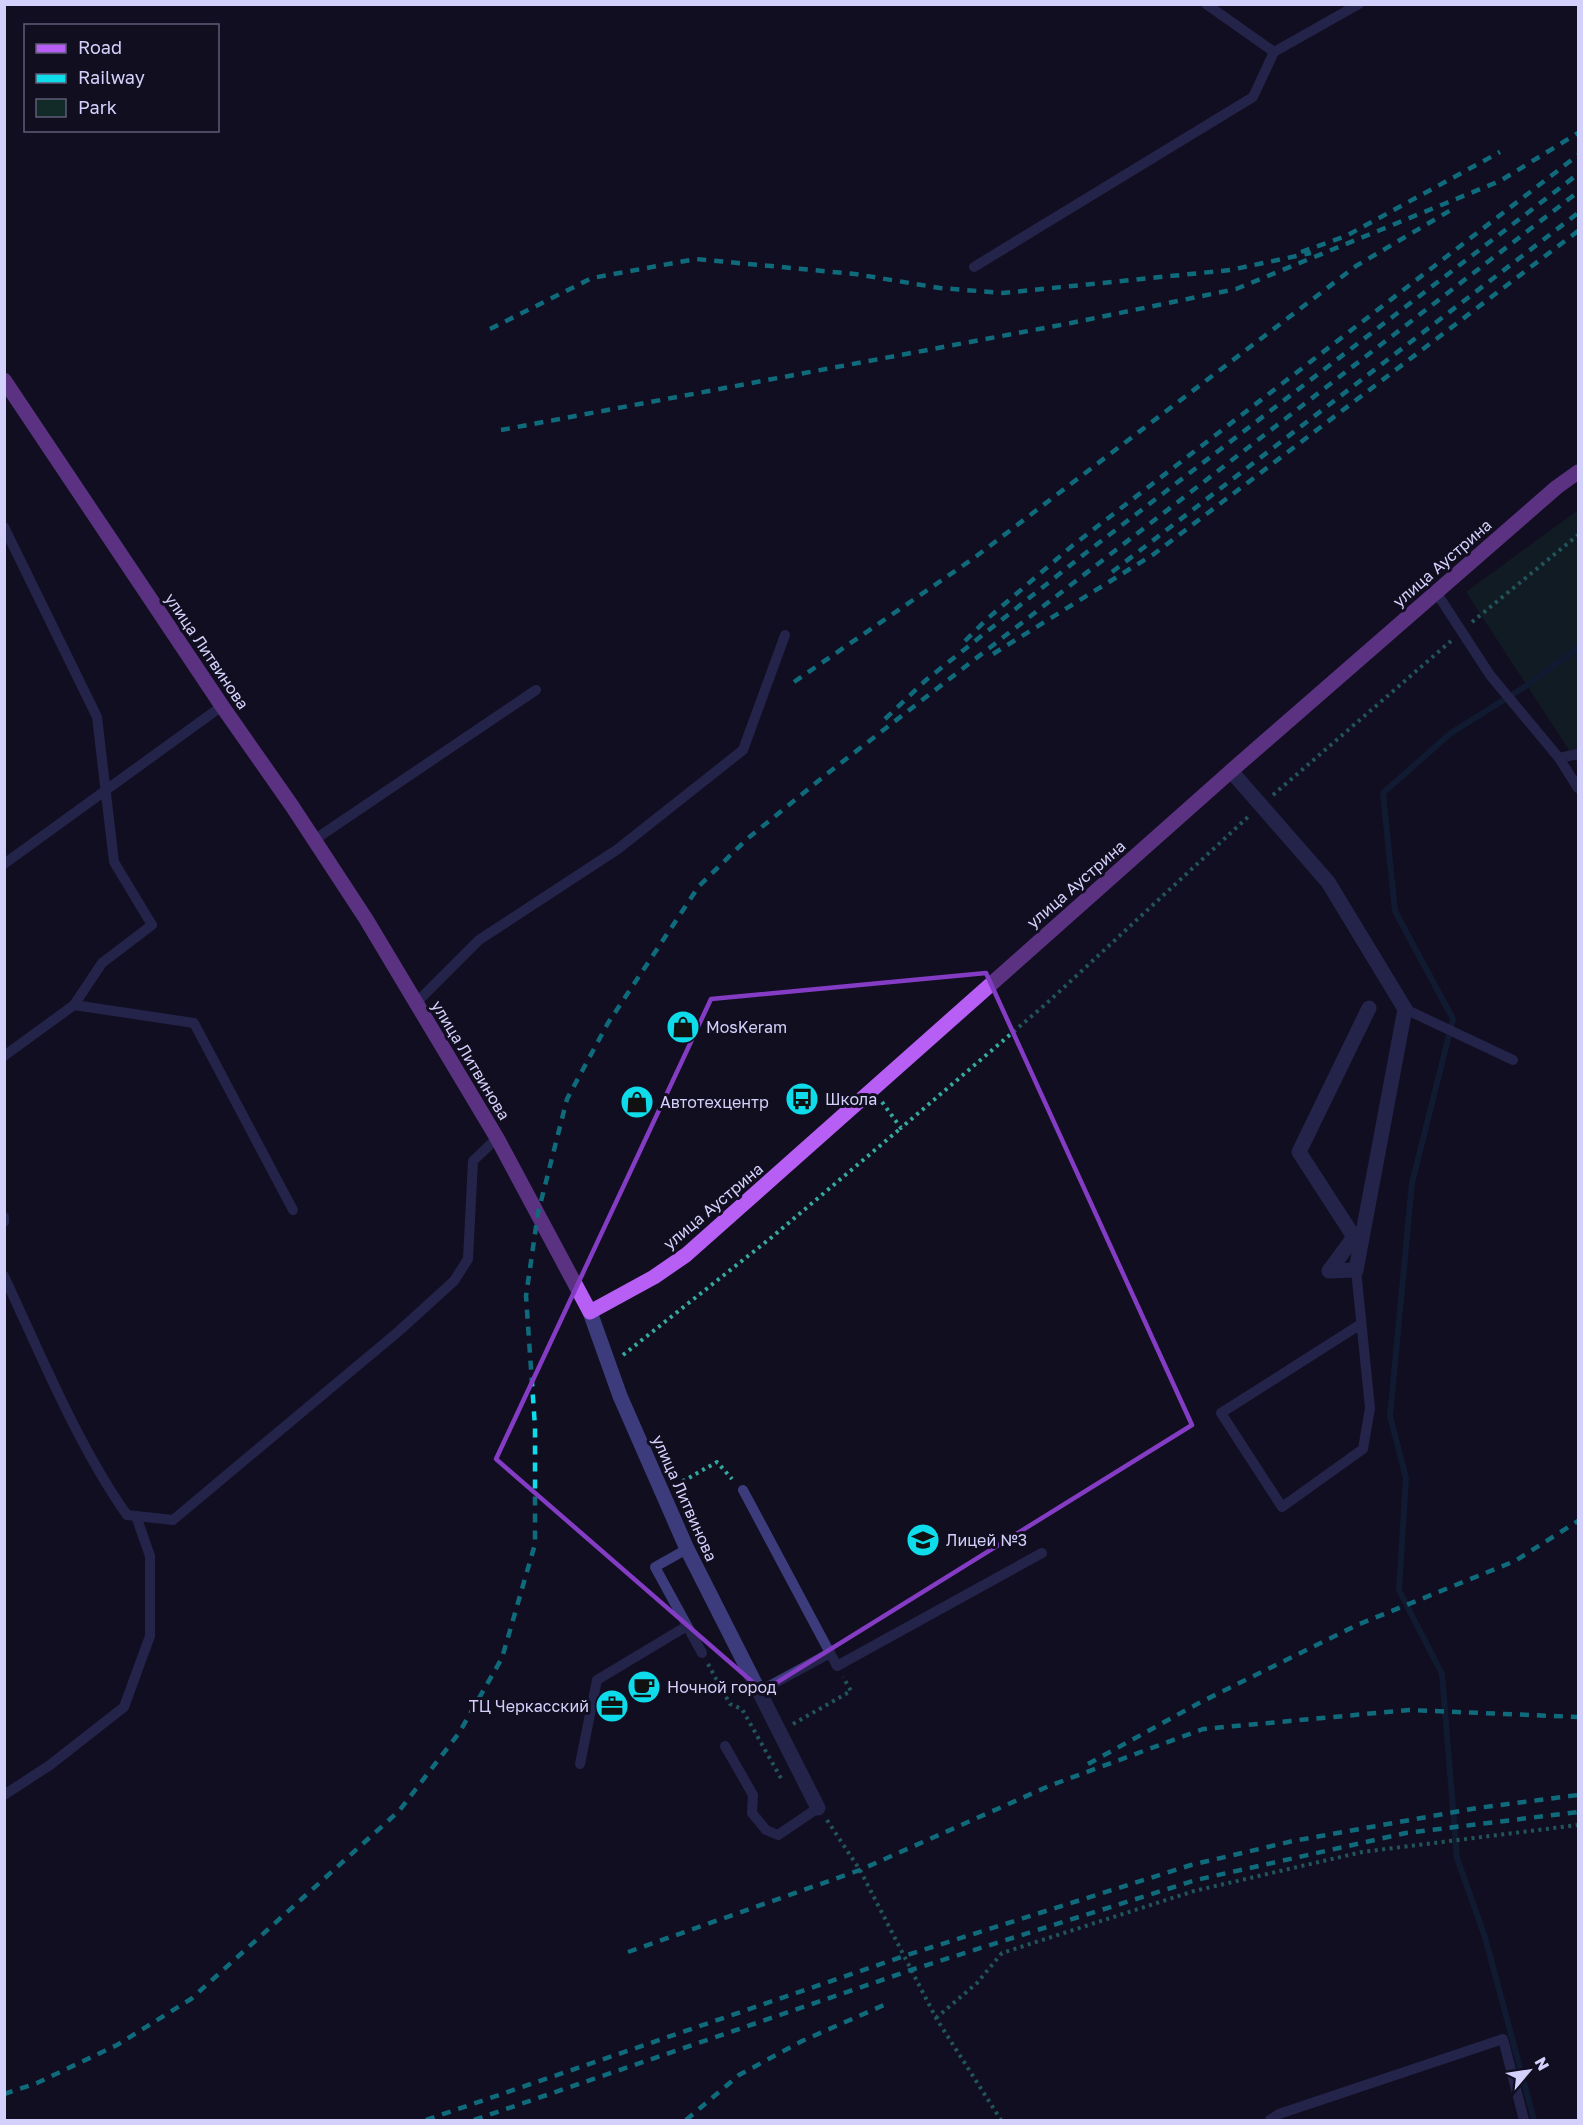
<svg xmlns="http://www.w3.org/2000/svg" width="1583" height="2125" viewBox="0 0 1583 2125" font-family="'Golos Text',sans-serif">
<style>
.green{fill:#122a28}
.lines{fill:none;stroke-linecap:round;stroke-linejoin:round}
.stream{stroke:#112846;stroke-width:6}
.path{stroke:#35aba0;stroke-width:4;stroke-dasharray:3 4.5;stroke-linecap:butt}
.lane{stroke:#3c3c7c;stroke-width:10}
.street{stroke:#3c3c7c;stroke-width:15}
.primary{stroke:#b75ef5;stroke-width:15}
.rail{stroke:#0edcea;stroke-width:4.5;stroke-dasharray:9 8;stroke-linecap:butt}
.marked{fill:none;stroke:#843cc5;stroke-width:4.5;stroke-linejoin:round}
.labels{text-anchor:middle;dominant-baseline:central;stroke-width:6;stroke-linejoin:round;paint-order:stroke}
.street-label{font-size:16px;fill:#d4d0fc;stroke:#110e20}
.poi-label{font-size:16px;fill:#d4d0fc;stroke:#110e20;text-anchor:start}
</style>
<rect width="100%" height="100%" fill="#110e20"/>
<!-- green -->
<polygon class="green" points="1578,510 1578,764 1466,592"/>
<g class="lines">
<!-- stream -->
<polyline class="stream" points="1534,2120 1485,1937 1457,1858 1442,1674 1399,1590 1406,1478 1390,1416 1412,1183 1453,1019 1395,911 1383,793 1451,733 1526,686 1578,648"/>
<!-- path -->
<g class="path">
<polyline points="1472,622 1578,535"/>
<polyline points="1273,795 1451,641"/>
<polyline points="882,1102 901,1128 1047,1003 1249,816"/>
<polyline points="623,1355 772,1237 901,1128"/>
<polyline points="676,1485 717,1462 732,1479"/>
<polyline points="708,1664 730,1704 742,1709 782,1780"/>
<polyline points="793,1724 851,1691 843,1677"/>
<polyline points="827,1820 860,1870 936,2018 1001,2120"/>
<polyline points="936,2018 977,1983 1002,1953 1194,1891 1362,1852 1578,1825"/>
</g>
<!-- lane -->
<g class="lane">
<polyline points="1206,4 1274,52"/>
<polyline points="974,267 1253,97 1274,52 1359,4"/>
<polyline points="4,527 97,717 114,862 152,925 102,963 74,1005"/>
<polyline points="1436,592 1490,675 1559,758 1578,754"/>
<polyline points="1559,758 1578,788"/>
<polyline points="314,840 536,690"/>
<polyline points="4,864 222,706"/>
<polyline points="416,1003 479,940 618,849 743,750 785,635"/>
<polyline points="1405,1009 1513,1060"/>
<polyline points="4,1056 74,1005 194,1023 293,1210"/>
<polyline points="4,1217 4,1222"/>
<polyline points="1356,1270 1370,1408 1363,1449 1282,1507 1221,1413 1361,1324"/>
<path d="M4,1276C40,1353 78,1446 127,1515L173,1520L399,1331L454,1281L468,1259L473,1161L497,1138"/>
<polyline points="743,1490 837,1666 1042,1553"/>
<polyline points="687,1549 655,1567 702,1653"/>
<polyline points="758,1692 830,1653"/>
<polyline points="725,1746 753,1795 752,1813 766,1830 778,1835 818,1808"/>
<polyline points="580,1764 597,1680 687,1626"/>
<polyline points="4,1795 50,1765 124,1707 150,1636 150,1556 136,1516"/>
<polyline points="1270,2120 1279,2114 1503,2039 1524,2120"/>
</g>
<!-- street -->
<g class="street">
<polyline points="1231,771 1328,882 1405,1009 1356,1270 1329,1271 1354,1237 1299,1152 1369,1008"/>
<polyline points="590,1312 620,1396 687,1549 818,1808"/>
</g>
<!-- primary -->
<polyline class="primary" points="4,380 222,706 292,806 366,919 497,1138 590,1312 654,1277 686,1255 1231,771 1557,487 1578,472"/>
<!-- rail -->
<g class="rail">
<polyline points="1301,252 1346,236 1500,152"/>
<polyline points="490,329 592,278 696,259 855,274 940,288 1003,293 1230,270 1311,253"/>
<polyline points="501,430 1071,323 1236,289 1500,181 1578,133"/>
<polyline points="1112,572 1578,213"/>
<polyline points="965,641 987,619 1072,546 1578,155"/>
<polyline points="993,654 1154,554 1578,231"/>
<polyline points="794,682 974,558 1356,266 1456,207"/>
<polyline points="885,719 926,680 1087,552 1578,174"/>
<polyline points="1088,1764 1199,1703 1357,1625 1515,1561 1578,1521"/>
<polyline points="628,1952 860,1870 1049,1786 1203,1729 1409,1710 1578,1717"/>
<polyline points="4,2094 37,2083 117,2045 191,1999 399,1811 459,1733 502,1658 535,1544 535,1427 526,1296 538,1213 567,1099 608,1023 699,886 747,839 828,773 1578,192"/>
<polyline points="426,2120 904,1956 1191,1865 1293,1841 1477,1808 1578,1795"/>
<polyline points="474,2120 911,1970 1196,1880 1406,1833 1578,1812"/>
<polyline points="686,2120 739,2075 802,2041 884,2005"/>
</g>
</g>
<!-- marked area -->
<path d="M0 0H1583V2125H0ZM986,973L1192,1425L763,1691L496,1459L711,999Z" fill="#110e20" fill-opacity=".55" fill-rule="evenodd"/>
<path class="marked" d="M986,973L1192,1425L763,1691L496,1459L711,999Z"/>
<!-- icons -->
<defs>
<symbol id="shop-disc" viewBox="-11 -11 22 22"><circle r="9.5" fill="#0edcea" stroke="#110e20"/><path d="M-5-2.5h2.3a2.7 3.5 0 0 1 5.4 0H5L5.5 6h-11ZM-1.5-2.5h3a1.5 2.3 0 0 0-3 0Z" fill="#111"/></symbol>
<symbol id="bus-disc" viewBox="-11 -11 22 22"><circle r="9.5" fill="#0edcea" stroke="#110e20"/><path d="M-5-6H5V4H4V6H2V4H-2V6H-4V4H-5ZM-3.5-4V0h7V-4ZM-3.5 1.2v1.5H-2V1.2ZM2 1.2v1.5H3.5V1.2Z" fill="#111"/></symbol>
<symbol id="school-disc" viewBox="-11 -11 22 22"><circle r="9.5" fill="#0edcea" stroke="#110e20"/><path d="M0-5L7-2L0 1L-7-2ZM-4 1L0 2.5L4 1V4Q0 6-4 4Z" fill="#111"/></symbol>
<symbol id="cafe-disc" viewBox="-11 -11 22 22"><circle r="9.5" fill="#0edcea" stroke="#110e20"/><path d="M-5.5-4.5H6V0H3Q3 3.5 0 3.5H-2.5Q-5.5 3.5-5.5 0ZM3-3.2v2h1.7v-2ZM-6 4.5H4V6H-6Z" fill="#111"/></symbol>
<symbol id="office-disc" viewBox="-11 -11 22 22"><circle r="9.5" fill="#0edcea" stroke="#110e20"/><path d="M-6-3h4V-5.5h4V-3h4V5H-6ZM-1-4.5V-3h2v-1.5ZM-6 0V1H6V0Z" fill="#111"/></symbol>
</defs>
<g fill-rule="evenodd">
<use href="#shop-disc" x="664" y="1008" width="38" height="38"/>
<use href="#bus-disc" x="783" y="1080" width="38" height="38"/>
<use href="#shop-disc" x="618" y="1083" width="38" height="38"/>
<use href="#school-disc" x="904" y="1521" width="38" height="38"/>
<use href="#cafe-disc" x="625" y="1668" width="38" height="38"/>
<use href="#office-disc" x="593" y="1687" width="38" height="38"/>
</g>
<g class="labels">
<!-- street labels -->
<g class="street-label">
<text transform="translate(1442 563) rotate(-41)">улица Аустрина</text>
<text transform="translate(207 651) rotate(56)">улица Литвинова</text>
<text transform="translate(1076 884) rotate(-41)">улица Аустрина</text>
<text transform="translate(471 1060) rotate(59)">улица Литвинова</text>
<text transform="translate(713 1206) rotate(-40)">улица Аустрина</text>
<text transform="translate(685 1498) rotate(66)">улица Литвинова</text>
</g>
<!-- poi labels -->
<g class="poi-label">
<text x="706" y="1027">MosKeram</text>
<text x="825" y="1099">Школа</text>
<text x="660" y="1102">Автотехцентр</text>
<text x="946" y="1540">Лицей №3</text>
<text x="667" y="1687">Ночной город</text>
<text x="589" y="1706" text-anchor="end">ТЦ Черкасский</text>
</g>
</g>
<!-- border -->
<rect width="1583" height="2125" fill="none" stroke="#d4d0fc" stroke-width="12"/>
<!-- legend -->
<rect x="24" y="24" width="195" height="108" fill="#110e20" stroke="#5f5c78" stroke-width="1.5"/>
<rect x="36" y="44" width="30" height="9" fill="#b75ef5" stroke="#5f5c78" stroke-width="1.5"/>
<text x="78" y="54" font-size="18" fill="#d4d0fc">Road</text>
<rect x="36" y="74" width="30" height="9" fill="#0edcea" stroke="#5f5c78" stroke-width="1.5"/>
<text x="78" y="84" font-size="18" fill="#d4d0fc">Railway</text>
<rect x="36" y="99" width="30" height="18" fill="#122a28" stroke="#5f5c78" stroke-width="1.5"/>
<text x="78" y="114" font-size="18" fill="#d4d0fc">Park</text>
<!-- north arrow -->
<g transform="translate(1529 2071) rotate(61)" stroke="#110e20" stroke-width="4.5" paint-order="stroke">
<path d="M0-4.5L10 22L0 15L-10 22Z" fill="#d4d0fc"/>
<text y="-9" font-size="16" font-weight="bold" text-anchor="middle" fill="#d4d0fc">N</text>
</g>
</svg>
